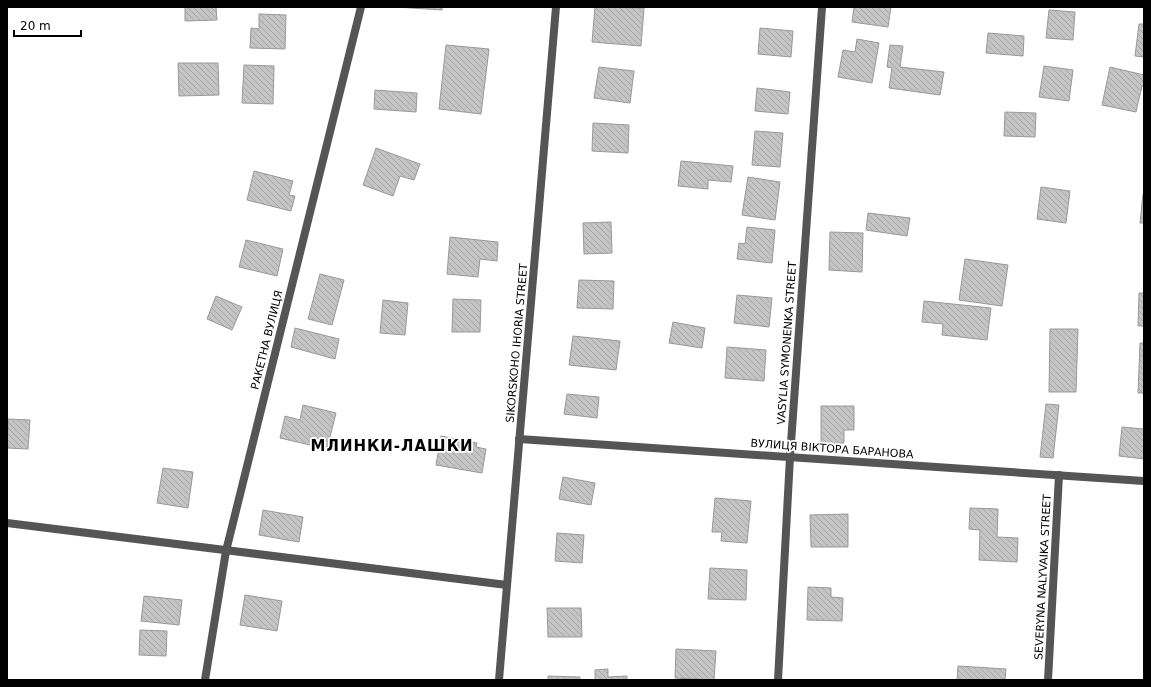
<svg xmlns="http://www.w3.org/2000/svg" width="1151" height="687" viewBox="0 0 1151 687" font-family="'DejaVu Sans',sans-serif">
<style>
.building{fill:url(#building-back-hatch);stroke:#999}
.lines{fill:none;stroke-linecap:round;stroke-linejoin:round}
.minor{stroke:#555;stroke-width:8}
.labels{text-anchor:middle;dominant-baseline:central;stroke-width:3.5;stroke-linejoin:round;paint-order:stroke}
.street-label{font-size:11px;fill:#000;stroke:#fff}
.district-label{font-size:15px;font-weight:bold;letter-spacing:1px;fill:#000;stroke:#fff}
</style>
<defs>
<pattern id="building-back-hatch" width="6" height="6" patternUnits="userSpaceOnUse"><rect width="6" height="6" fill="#c4c4c4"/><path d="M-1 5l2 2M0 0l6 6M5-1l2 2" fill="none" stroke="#a7a7a7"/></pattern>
</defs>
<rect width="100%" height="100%" fill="#fff"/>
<!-- building -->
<g class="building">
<polygon points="185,7 216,7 217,20 185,21"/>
<polygon points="396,7 442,7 442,10"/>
<polygon points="595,7 644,8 641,46 592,42"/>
<polygon points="854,7 891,7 888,27 852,22"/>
<polygon points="1049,10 1075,12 1073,40 1046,38"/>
<polygon points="259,14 286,15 285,49 250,48 251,28 259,29"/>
<polygon points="1139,24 1144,24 1144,57 1135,56"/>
<polygon points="760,28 793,31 791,57 758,54"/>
<polygon points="988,33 1024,36 1023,56 986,53"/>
<polygon points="857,39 879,43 872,83 838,77 843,50 855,52"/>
<polygon points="446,45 489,49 481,114 439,109"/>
<polygon points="890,45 903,46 900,67 944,72 940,95 889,88 892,68 887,67"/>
<polygon points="178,63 218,63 219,95 179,96"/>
<polygon points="244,65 274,66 273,104 242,103"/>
<polygon points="1044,66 1073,70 1069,101 1039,97"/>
<polygon points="599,67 634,71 630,103 594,98"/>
<polygon points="1110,67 1144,75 1144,87 1142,86 1136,112 1102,105"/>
<polygon points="757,88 790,92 788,114 755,111"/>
<polygon points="375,90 417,93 416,112 374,109"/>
<polygon points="1005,112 1036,113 1035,137 1004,136"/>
<polygon points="593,123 629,125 628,153 592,151"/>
<polygon points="755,131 783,133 780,167 752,165"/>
<polygon points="376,148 420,164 414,180 400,176 393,196 363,185"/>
<polygon points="681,161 733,166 731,182 708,180 708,189 678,186"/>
<polygon points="254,171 293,181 289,195 295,196 291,211 247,200"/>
<polygon points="748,177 780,182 775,220 742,215"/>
<polygon points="1041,187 1070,191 1066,223 1037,219"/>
<polygon points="1143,194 1144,194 1144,223 1140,223"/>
<polygon points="868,213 910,218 907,236 866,230"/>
<polygon points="611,222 612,253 584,254 583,223"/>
<polygon points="747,227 775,230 772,263 737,259 739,243 745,244"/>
<polygon points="830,232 863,233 862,272 829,270"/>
<polygon points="450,237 498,242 497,261 480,259 478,277 447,274"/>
<polygon points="246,240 283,249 277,276 239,267"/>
<polygon points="965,259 1008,265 1002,306 959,300"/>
<polygon points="320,274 344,280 332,325 308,319"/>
<polygon points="579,280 614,281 613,309 577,308"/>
<polygon points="1139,293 1144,293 1144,326 1138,326"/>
<polygon points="737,295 772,298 769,327 734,323"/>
<polygon points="216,296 242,307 232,330 207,319"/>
<polygon points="453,299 481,300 480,332 452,332"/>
<polygon points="383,300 408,303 405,335 380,333"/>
<polygon points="924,301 991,308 987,340 942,335 943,324 922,322"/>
<polygon points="673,322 705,328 702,348 669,343"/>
<polygon points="295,328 339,339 335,359 291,347"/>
<polygon points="1050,329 1078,329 1076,392 1049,392"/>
<polygon points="573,336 620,341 616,370 569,365"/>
<polygon points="1140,343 1144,343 1144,393 1138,393"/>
<polygon points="727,347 766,350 764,381 725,378"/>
<polygon points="567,394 599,397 597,418 564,414"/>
<polygon points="1046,404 1059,405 1053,458 1040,457"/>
<polygon points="303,405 336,413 327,449 280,438 285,416 300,420"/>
<polygon points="821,406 854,406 854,430 844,430 844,443 821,444"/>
<polygon points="8,419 30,420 28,449 7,448"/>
<polygon points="1122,427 1144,429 1144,459 1119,456"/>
<polygon points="441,436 477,443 476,447 486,449 482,473 436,465"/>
<polygon points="163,468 193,472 188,508 157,503"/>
<polygon points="563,477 595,483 591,505 559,499"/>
<polygon points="715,498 751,501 747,543 721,541 722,532 712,532"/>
<polygon points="970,508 998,509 997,537 1018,538 1017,562 979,560 980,530 969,529"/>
<polygon points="263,510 303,517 299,542 259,535"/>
<polygon points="848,514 848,547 811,547 810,515"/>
<polygon points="557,533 584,535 582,563 555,561"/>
<polygon points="710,568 747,570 746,600 708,599"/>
<polygon points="808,587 831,588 831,597 843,598 842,621 807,620"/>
<polygon points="245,595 282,601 277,631 240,625"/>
<polygon points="144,596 182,600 179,625 141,621"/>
<polygon points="547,608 581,608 582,637 548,637"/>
<polygon points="140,630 167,631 166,656 139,655"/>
<polygon points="676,649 716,651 714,680 675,678"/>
<polygon points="958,666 1006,669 1005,680 957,680"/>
<polygon points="608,669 608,677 627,676 627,680 595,680 595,670"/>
<polygon points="548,676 580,677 580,680 548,680"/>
</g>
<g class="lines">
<!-- minor -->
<g class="minor">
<polyline points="519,439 1144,481"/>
<polyline points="7,523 507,585"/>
<polyline points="205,680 226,551 361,7"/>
<polyline points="499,680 556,7"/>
<polyline points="778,680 790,457 822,7"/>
<polyline points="1048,680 1059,475"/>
</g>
</g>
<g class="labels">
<!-- street labels -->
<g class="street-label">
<text transform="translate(267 340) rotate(-76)">РАКЕТНА ВУЛИЦЯ</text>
<text transform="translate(517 343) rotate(-85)">SIKORSKOHO IHORIA STREET</text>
<text transform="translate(787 343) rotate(-86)">VASYLIA SYMONENKA STREET</text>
<text transform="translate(832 449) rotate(4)">ВУЛИЦЯ ВІКТОРА БАРАНОВА</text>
<text transform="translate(1043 577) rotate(-87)">SEVERYNA NALYVAIKA STREET</text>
</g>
<!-- district labels -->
<g class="district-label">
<text x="392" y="446">МЛИНКИ-ЛАШКИ</text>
</g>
</g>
<!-- border -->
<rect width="1151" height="687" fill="none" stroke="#000000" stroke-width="16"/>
<!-- scale -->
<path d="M14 30v6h67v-6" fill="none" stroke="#000000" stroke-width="2"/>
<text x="20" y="30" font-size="12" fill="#000000" stroke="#ffffff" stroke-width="3" paint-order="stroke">20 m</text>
</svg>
